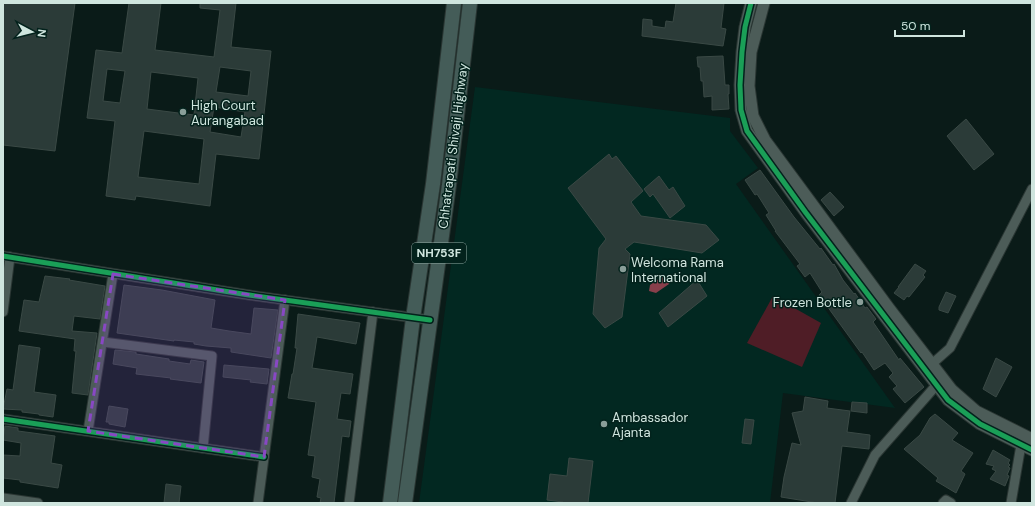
<svg xmlns="http://www.w3.org/2000/svg" width="1035" height="506" viewBox="0 0 1035 506" font-family="'DM Sans',sans-serif">
<style>
.built{fill:#022821}
.green{fill:#4f1d26}
.water{fill:#883f4b}
.building{fill:#2b3b38;stroke:#3a4945;fill-rule:evenodd}
.lines{fill:none;stroke-linecap:round;stroke-linejoin:round}
.minor-casing{stroke:#2a3633;stroke-width:11}
.tertiary-casing{stroke:#2a3633;stroke-width:13}
.trunk-casing{stroke:#2a3633;stroke-width:16}
.minor{stroke:#4c5c58;stroke-width:9}
.tertiary{stroke:#4c5c58;stroke-width:11}
.trunk{stroke:#445c58;stroke-width:14}
.cycleway-casing{stroke:#03221c;stroke-width:8}
.cycleway{stroke:#1a9f57;stroke-width:5}
.marked{fill:#8848c4;fill-opacity:0.2;stroke:#8848c4;stroke-width:3;stroke-dasharray:8 5;stroke-linejoin:round}
.poi-dot{fill:#8a9e99;stroke:#03221c;stroke-width:1.5}
.labels{text-anchor:middle;dominant-baseline:central;stroke-width:3;stroke-linejoin:round;paint-order:stroke}
.shield{fill:#03221c;stroke:#92aaa4;stroke-width:1}
.shield-label{font-size:12px;font-weight:bold;fill:#cfe5de}
.poi-label{font-size:13px;fill:#cfe5de;stroke:#03221c;text-anchor:start}
.street-label{font-size:13px;fill:#cfe5de;stroke:#03221c}
</style>
<rect width="100%" height="100%" fill="#0a1b18"/>
<!-- built -->
<polygon class="built" points="475,87 730,118 730,131 758,168 736,184 895,408 783,393 770,503 419,503"/>
<!-- green -->
<polygon class="green" points="773,296 821,323 802,367 747,343"/>
<!-- water -->
<polygon class="water" points="664,275 671,277 669,284 656,293 649,291 650,285"/>
<!-- building -->
<g class="building">
<polygon points="3,3 75,3 55,151 3,145"/>
<path d="M129,3H161L155,50L214,57L220,10L200,8V3H236L231,47L271,51L259,159L216,154L210,206L136,196L135,200L106,196L115,121L87,118L96,50L122,53ZM220,67L251,71L248,96L216,92ZM107,69L125,71L120,103L103,101ZM151,72L198,78L194,115L147,109ZM214,107L245,112L241,137L210,132ZM144,131L204,139L199,184L138,177Z"/>
<polygon points="676,3 724,3 721,28 726,29 723,46 642,36 643,19 652,20 652,26 665,28 666,21 673,22"/>
<polygon points="723,56 725,85 729,85 729,94 728,94 729,109 712,110 712,96 704,97 703,81 701,81 700,67 698,67 697,57"/>
<polygon points="966,119 994,154 974,170 947,136"/>
<polygon points="609,154 612,159 616,156 643,191 631,202 641,216 706,225 719,240 702,253 634,242 625,249 630,254 622,317 605,328 593,314 599,248 606,239 568,188"/>
<polygon points="760,170 794,217 820,249 821,248 833,265 834,264 843,280 854,294 855,293 865,308 867,307 876,319 873,322 899,360 900,358 924,387 905,403 893,389 897,386 889,377 893,373 885,363 874,370 862,352 861,353 819,295 822,292 810,273 805,277 797,266 800,264 775,231 776,231 766,215 769,213 757,194 755,195 745,180"/>
<polygon points="659,176 669,190 673,187 685,206 670,218 653,194 650,197 644,189"/>
<polygon points="830,192 844,207 834,216 821,200"/>
<polygon points="915,264 926,271 923,275 925,277 909,297 907,296 904,300 894,293 899,287 898,287"/>
<polygon points="45,276 70,279 69,280 105,286 100,319 74,316 72,331 97,333 88,395 72,393 76,351 74,351 75,339 19,331 24,300 39,302"/>
<polygon points="697,280 707,296 668,327 659,313"/>
<polygon points="124,285 162,290 215,300 211,328 229,331 251,334 254,308 278,310 271,358 231,352 231,348 206,346 194,344 194,342 174,340 174,341 117,333"/>
<polygon points="946,292 956,296 948,313 939,310 939,307"/>
<polygon points="298,314 360,323 356,344 317,337 315,350 312,368 353,374 350,394 341,393 337,419 351,421 349,437 342,436 334,503 320,503 321,498 317,497 320,479 312,477 315,456 308,455 316,402 288,398 292,374 293,374 297,348 295,348"/>
<polygon points="19,345 40,348 34,392 56,395 53,417 39,415 39,414 22,412 22,410 3,409 7,389 13,390"/>
<polygon points="115,350 136,352 136,354 169,359 169,361 190,364 191,360 204,362 201,383 170,379 171,378 136,374 137,368 113,364"/>
<polygon points="996,358 1012,367 996,397 983,389"/>
<polygon points="224,365 269,369 267,384 250,382 251,380 223,377"/>
<polygon points="805,397 828,401 827,408 850,411 847,432 870,435 869,449 842,446 835,503 818,503 781,497 784,477 792,443 801,445 792,413 803,411"/>
<polygon points="852,402 867,403 867,413 851,411"/>
<polygon points="109,406 128,409 125,427 109,424 109,422 106,422"/>
<polygon points="935,414 958,433 952,440 973,453 961,471 965,474 956,493 936,481 938,478 904,449 920,435 930,418"/>
<polygon points="745,419 754,420 751,444 742,443"/>
<polygon points="5,426 18,428 18,431 55,436 51,463 62,465 58,488 20,482 20,480 3,478 3,455 20,456 21,443 3,440"/>
<polygon points="993,450 1010,460 1008,463 1010,465 1008,467 1010,468 1007,475 1009,476 1005,486 990,479 996,471 992,469 994,466 986,464"/>
<polygon points="569,458 593,461 588,503 563,503 563,502 547,500 550,474 567,476"/>
<polygon points="166,484 181,486 179,503 164,503"/>
</g>
<g class="lines">
<defs>
<g id="minor">
<polyline points="3,256 249,295 430,320"/>
<polyline points="3,312 10,257"/>
<polyline points="103,342 212,356 203,448"/>
<polyline points="930,369 933,363 950,348 1032,189"/>
<polyline points="3,419 264,457"/>
<polyline points="88,431 113,274"/>
<polyline points="3,498 38,503"/>
<polyline points="258,503 285,300"/>
<polyline points="349,503 373,312"/>
<polyline points="851,503 875,455 940,381"/>
<polyline points="943,503 946,500 951,503"/>
<polyline points="1011,503 1021,445"/>
</g>
<g id="tertiary">
<polyline points="751,3 745,27 742,52 740,85 741,110 747,131 806,213 948,400 980,424 1032,450"/>
<polyline points="764,3 751,52 749,86 753,116 765,140 889,308 952,390 976,411 1032,439"/>
</g>
<g id="trunk">
<polyline points="390,503 413,318 433,184 454,3"/>
<polyline points="405,503 449,185 470,3"/>
</g>
</defs>
<!-- minor casing -->
<use href="#minor" class="minor-casing"/>
<!-- tertiary casing -->
<use href="#tertiary" class="tertiary-casing"/>
<!-- trunk casing -->
<use href="#trunk" class="trunk-casing"/>
<!-- minor -->
<use href="#minor" class="minor"/>
<!-- tertiary -->
<use href="#tertiary" class="tertiary"/>
<!-- trunk -->
<use href="#trunk" class="trunk"/>
<defs>
<g id="cycleway">
<polyline points="751,3 745,27 742,52 740,85 741,110 747,131 806,213 948,400 980,424 1032,450"/>
<polyline points="3,256 249,295 430,320"/>
<polyline points="3,419 264,457"/>
</g>
</defs>
<!-- cycleway casing -->
<use href="#cycleway" class="cycleway-casing"/>
<!-- cycleway -->
<use href="#cycleway" class="cycleway"/>
</g>
<!-- marked area -->
<path class="marked" d="M113,274L285,300L264,457L88,431Z"/>
<!-- markers -->
<g class="poi-dot">
<circle cx="183" cy="112" r="4"/>
<circle cx="623" cy="269" r="4"/>
<circle cx="860" cy="302" r="4"/>
<circle cx="604" cy="424" r="4"/>
</g>
<g class="labels">
<!-- shield labels -->
<rect class="shield" x="412" y="243" width="54" height="20" rx="3"/>
<g class="shield-label">
<text x="439" y="253">NH753F</text>
</g>
<!-- poi labels -->
<g class="poi-label">
<text x="191" y="105">High Court<tspan x="191" dy="15">Aurangabad</tspan></text>
<text x="631" y="262">Welcoma Rama<tspan x="631" dy="15">International</tspan></text>
<text x="852" y="302" text-anchor="end">Frozen Bottle</text>
<text x="612" y="417">Ambassador<tspan x="612" dy="15">Ajanta</tspan></text>
</g>
<!-- street labels -->
<g class="street-label">
<text transform="translate(453 146) rotate(-83)">Chhatrapati Shivaji Highway</text>
</g>
</g>
<!-- border -->
<rect width="1035" height="506" fill="none" stroke="#cfe5de" stroke-width="8"/>
<!-- north arrow -->
<g transform="translate(32 32) rotate(97)" stroke="#03221c" stroke-width="3" paint-order="stroke">
<path d="M0-3L7 15L0 10L-7 15Z" fill="#cfe5de"/>
<text y="-6" font-size="11" font-weight="bold" text-anchor="middle" fill="#cfe5de">N</text>
</g>
<!-- scale -->
<path d="M895 30v6h69v-6" fill="none" stroke="#cfe5de" stroke-width="2"/>
<text x="901" y="30" font-size="12" fill="#cfe5de" stroke="#03221c" stroke-width="3" paint-order="stroke">50 m</text>
</svg>
